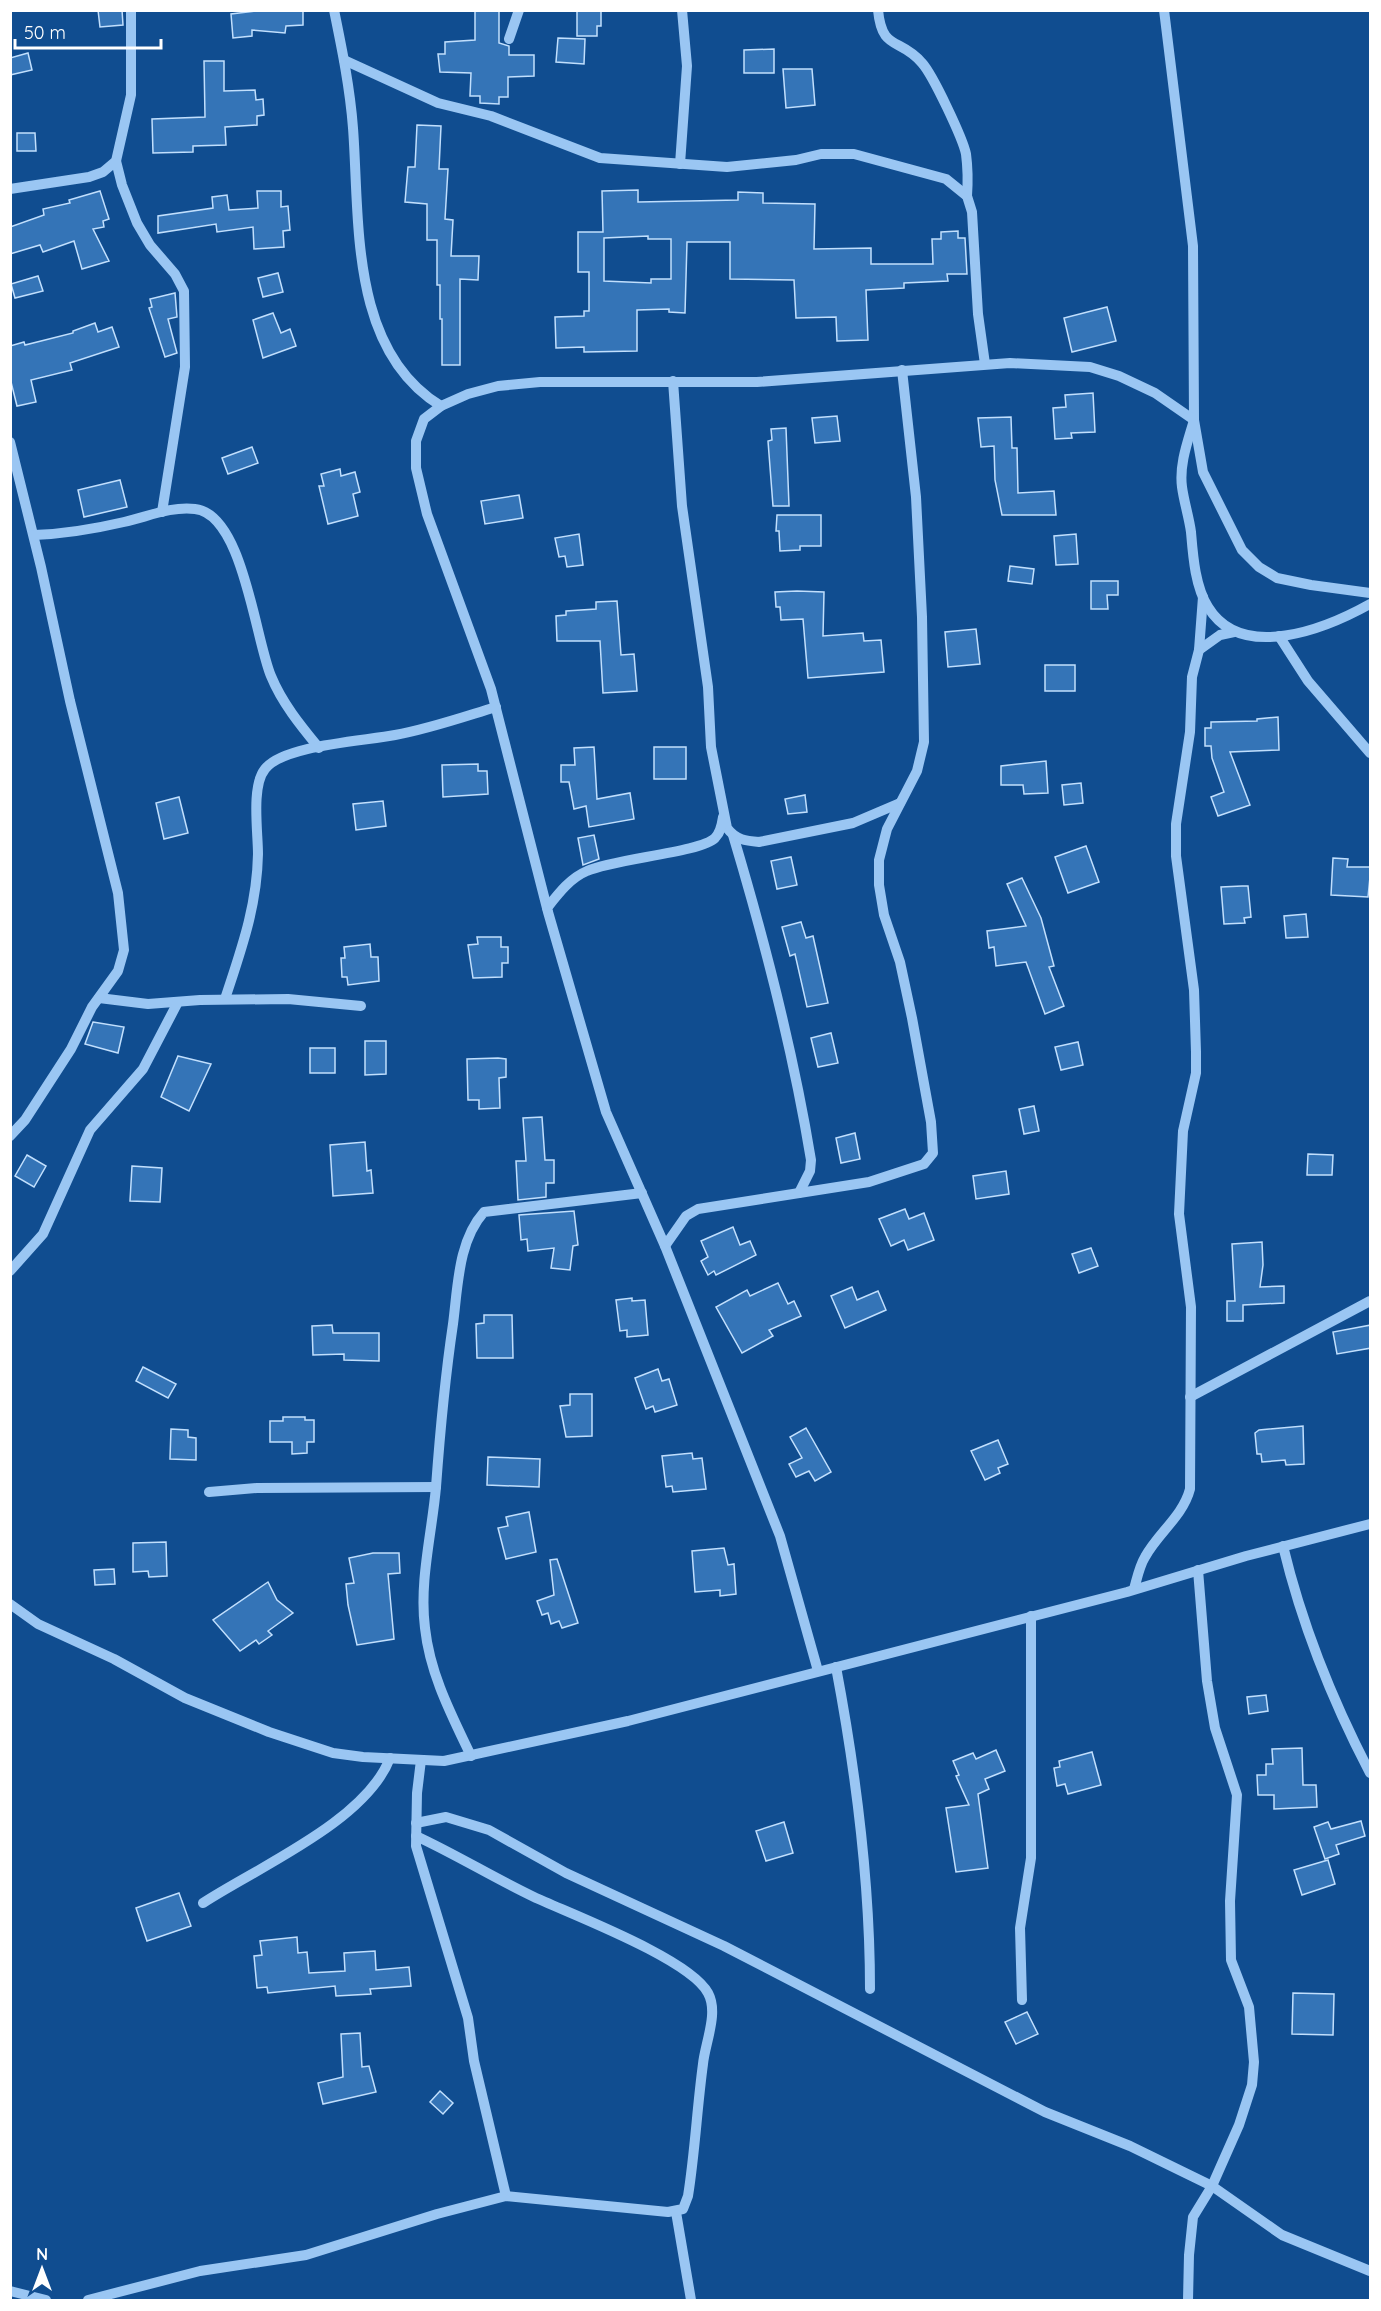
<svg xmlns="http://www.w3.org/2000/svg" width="1381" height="2311" viewBox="0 0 1381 2311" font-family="Quicksand,sans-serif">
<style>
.building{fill:#3474b7;stroke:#c1dffd;stroke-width:1.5;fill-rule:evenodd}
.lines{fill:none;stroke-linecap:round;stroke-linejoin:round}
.minor{stroke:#9ac6f3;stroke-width:10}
</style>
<rect width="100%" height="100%" fill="#104d90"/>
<!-- building -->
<g class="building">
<polygon points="98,10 122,10 123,25 100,27"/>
<polygon points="265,10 303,10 303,25 286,26 285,33 252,30 252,36 233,38 231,14"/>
<polygon points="475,10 499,10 499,43 509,46 509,55 534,55 534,76 508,77 508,97 499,97 499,104 480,103 480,96 470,96 471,73 440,72 438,54 445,54 445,42 475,40"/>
<polygon points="577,10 601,10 601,26 597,26 597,36 577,36"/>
<polygon points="558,38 585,39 584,64 556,62"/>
<polygon points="774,49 774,73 744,73 744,50"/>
<polygon points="28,53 32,70 10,75 10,58"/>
<polygon points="204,61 224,61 224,91 255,90 256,100 263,99 264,115 257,116 257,125 225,127 226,145 193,146 193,152 153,153 152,119 205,117"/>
<polygon points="783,69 812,69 815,105 786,108"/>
<polygon points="417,125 441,126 439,169 448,169 445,219 453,220 451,256 479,256 478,280 460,279 460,365 442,365 442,319 440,319 440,285 437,285 437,240 427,240 427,204 405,202 408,167 415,167"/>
<polygon points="17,133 35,133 36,151 17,151"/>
<path d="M638,190V202L738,200V192L763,193V203L815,204L814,249L871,248V264H933L932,239H941V232L958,231V238H965L967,274H947L948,281L904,283V288L866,290L868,340L837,341L836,317L796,318L794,280L730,279V242H687L685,313L669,312V309L637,310V351L584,352V347L556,348L555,317L584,316V311H589V272H578V232H603L602,191ZM648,236V239H671V279H651V283L604,281V238Z"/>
<polygon points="100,191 109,219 103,221 104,227 93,229 109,261 82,269 74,241 43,252 40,245 10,254 10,227 44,215 43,209 70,203 69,200"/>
<polygon points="257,191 281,191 281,207 288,206 290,230 283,231 284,247 254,249 253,227 217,232 216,224 158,233 158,216 213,208 212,197 227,195 229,210 258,208"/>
<polygon points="278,273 283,292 263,297 258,278"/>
<polygon points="38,276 43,291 15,298 11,284"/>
<polygon points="175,293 177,317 168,319 177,353 165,357 149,308 152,307 150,299"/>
<polygon points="1107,307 1116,341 1072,352 1064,318"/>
<polygon points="273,313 281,333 290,329 296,346 263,358 253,320"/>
<polygon points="95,323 98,332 112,327 119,347 70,363 72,370 31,380 36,402 17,406 10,378 10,346 24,342 25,345 73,333 73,331"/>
<polygon points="1093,393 1095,432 1071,433 1072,438 1055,439 1053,408 1066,407 1065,395"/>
<polygon points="837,416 840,441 815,443 812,418"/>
<polygon points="1011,417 1012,448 1017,448 1018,493 1054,491 1056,515 1002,515 995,480 994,446 981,447 978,418"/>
<polygon points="786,428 789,506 773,506 768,441 772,440 771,429"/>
<polygon points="252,447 258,463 228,474 222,458"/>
<polygon points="340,469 341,476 355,472 360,492 353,494 358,516 328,524 319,486 324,486 321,474"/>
<polygon points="120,480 127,507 84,517 78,490"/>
<polygon points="519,495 523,518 485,524 481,501"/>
<polygon points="777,515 821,515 821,546 800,546 800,550 780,551 779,531 776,531"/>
<polygon points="579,534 583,565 567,567 565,556 559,557 555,538"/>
<polygon points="1076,534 1078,564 1056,565 1054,536"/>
<polygon points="1010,566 1034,569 1032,584 1008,581"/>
<polygon points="1091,581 1118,581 1118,595 1107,595 1108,609 1091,609"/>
<polygon points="797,591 824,592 823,636 863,633 864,641 881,640 884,672 808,678 803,619 781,620 780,607 776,607 775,592"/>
<polygon points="617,601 621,655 634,654 637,691 603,693 600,641 557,641 556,616 566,615 566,611 596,609 596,602"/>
<polygon points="976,629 980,664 948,667 945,632"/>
<rect x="1045" y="665" width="30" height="26"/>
<polygon points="1278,717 1279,750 1230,752 1250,805 1218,816 1211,797 1224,792 1212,758 1211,746 1205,746 1205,728 1211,728 1211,722 1257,721 1257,719"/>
<polygon points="594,747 597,799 630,793 634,819 589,827 586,806 574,809 569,782 561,782 561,765 575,765 574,748"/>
<rect x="654" y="747" width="32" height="32"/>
<polygon points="1046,761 1048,793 1024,794 1023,785 1001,785 1001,766"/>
<polygon points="478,764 478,771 487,771 488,794 443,797 442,765"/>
<polygon points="1081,783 1083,803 1064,805 1062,785"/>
<polygon points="805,795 807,812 788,814 785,799"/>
<polygon points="179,797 188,833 164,839 156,803"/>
<polygon points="383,801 386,826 356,830 353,804"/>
<polygon points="594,835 599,859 583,865 578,838"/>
<polygon points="1086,846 1099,882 1068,893 1055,857"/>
<polygon points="791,857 797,885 777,889 771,861"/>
<polygon points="1333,858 1348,859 1347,867 1371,867 1368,897 1331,895"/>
<polygon points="1022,878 1041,918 1054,966 1049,967 1064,1006 1045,1014 1026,962 996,966 994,947 989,948 987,931 1026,926 1007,884"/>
<polygon points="1242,886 1248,886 1251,917 1244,918 1245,923 1224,924 1221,887"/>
<polygon points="1306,914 1308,937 1286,938 1284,916"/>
<polygon points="801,922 806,938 813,936 828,1003 807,1007 795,954 790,956 782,927"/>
<polygon points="477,937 501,937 501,947 508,947 508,963 502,963 502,977 473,978 468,945 478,944"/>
<polygon points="370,944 371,957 378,957 379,981 348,985 347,977 342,977 341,958 345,958 344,947"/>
<polygon points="93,1022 124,1027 118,1053 85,1044"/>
<polygon points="831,1033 838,1063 818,1067 811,1038"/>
<polygon points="365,1041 386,1041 386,1074 365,1075"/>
<polygon points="1078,1042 1083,1065 1061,1070 1055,1047"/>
<rect x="310" y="1048" width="25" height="25"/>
<polygon points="178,1056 211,1064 189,1111 161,1097"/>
<polygon points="498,1058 506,1059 506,1077 499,1078 500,1108 479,1109 479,1100 468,1100 467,1059"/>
<polygon points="1034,1106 1039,1131 1024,1134 1019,1109"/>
<polygon points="542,1117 545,1160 554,1160 554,1183 546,1183 546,1197 518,1200 516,1161 526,1161 523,1118"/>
<polygon points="855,1133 860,1159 841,1163 836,1138"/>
<polygon points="365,1142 367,1171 371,1170 373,1193 333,1196 330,1145"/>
<polygon points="1308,1154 1333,1155 1332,1175 1307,1175"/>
<polygon points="27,1155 46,1166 34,1187 15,1176"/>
<polygon points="132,1166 162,1168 160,1202 130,1201"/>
<polygon points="1006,1171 1009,1194 976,1199 973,1176"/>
<polygon points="905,1209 909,1219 924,1213 934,1240 908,1250 904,1240 891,1246 879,1219"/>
<polygon points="574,1211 578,1245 573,1246 570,1270 551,1268 554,1248 528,1251 527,1239 521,1240 519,1215"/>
<polygon points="733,1227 740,1245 750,1241 756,1255 716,1275 714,1271 708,1275 701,1261 708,1257 701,1241"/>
<polygon points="1262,1242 1263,1265 1260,1287 1284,1286 1284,1303 1243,1305 1243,1321 1227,1321 1227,1301 1235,1301 1232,1244"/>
<polygon points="1091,1248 1098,1266 1079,1273 1072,1254"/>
<polygon points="778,1283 788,1304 794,1301 801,1316 769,1330 773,1336 742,1353 716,1307 747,1290 750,1296"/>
<polygon points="852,1287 857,1300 878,1291 886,1310 845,1328 831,1296"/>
<polygon points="632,1298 632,1301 645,1300 648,1335 627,1337 627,1330 620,1331 616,1300"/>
<polygon points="484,1315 512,1315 513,1358 477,1358 476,1324 484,1323"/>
<polygon points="332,1325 333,1333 379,1333 379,1361 344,1360 344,1354 313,1355 312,1326"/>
<polygon points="1371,1325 1371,1348 1337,1354 1333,1332"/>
<polygon points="143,1367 176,1384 168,1398 136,1381"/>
<polygon points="658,1369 662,1381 669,1379 677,1405 655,1412 653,1406 646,1409 635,1378"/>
<polygon points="570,1394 592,1394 592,1436 566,1437 560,1406 570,1405"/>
<polygon points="283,1417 305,1417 305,1420 314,1420 314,1442 307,1442 307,1453 292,1454 292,1442 270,1442 270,1421 283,1421"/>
<polygon points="1303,1426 1304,1464 1286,1465 1285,1460 1262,1462 1261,1454 1257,1454 1255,1433 1259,1430"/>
<polygon points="806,1428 831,1472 815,1481 809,1471 796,1477 789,1464 802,1458 790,1437"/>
<polygon points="171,1429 188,1430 188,1437 196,1438 196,1460 170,1459"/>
<polygon points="998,1440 1008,1464 998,1468 1000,1473 985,1480 971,1451"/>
<polygon points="692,1453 693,1459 702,1458 706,1489 673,1492 672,1486 666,1487 662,1456"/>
<polygon points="488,1457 540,1459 539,1487 487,1485"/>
<polygon points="529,1512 536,1552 506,1559 498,1528 508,1526 506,1517"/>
<polygon points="166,1542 167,1576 149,1577 148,1571 133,1572 133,1543"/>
<polygon points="724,1548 728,1565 734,1564 736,1594 720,1596 720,1590 695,1592 692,1551"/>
<polygon points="373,1553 399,1553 400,1573 388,1574 394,1639 357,1645 348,1605 346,1584 354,1583 349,1558"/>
<polygon points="557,1559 578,1623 562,1628 559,1621 551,1624 548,1613 542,1615 537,1601 554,1595 550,1560"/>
<polygon points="114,1569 115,1584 95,1585 94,1570"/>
<polygon points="268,1582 277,1600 293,1613 268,1631 272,1635 259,1644 256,1640 240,1651 213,1620"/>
<polygon points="1266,1695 1268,1711 1249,1714 1247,1697"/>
<polygon points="1302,1748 1303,1785 1316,1785 1317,1807 1274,1809 1274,1795 1258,1795 1257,1775 1266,1775 1266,1764 1273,1764 1272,1749"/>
<polygon points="996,1750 1005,1771 985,1779 989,1789 978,1794 988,1868 956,1872 946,1808 969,1805 956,1776 959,1775 953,1761 973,1753 976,1759"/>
<polygon points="1092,1752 1101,1785 1068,1794 1065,1784 1057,1786 1054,1768 1060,1767 1059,1761"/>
<polygon points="1361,1821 1365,1836 1336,1845 1339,1854 1325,1859 1314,1827 1328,1822 1331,1829"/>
<polygon points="784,1822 793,1853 766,1861 756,1831"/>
<polygon points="1328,1860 1335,1884 1302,1895 1294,1870"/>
<polygon points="179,1893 191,1926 147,1941 136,1908"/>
<polygon points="297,1937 298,1953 307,1952 309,1973 345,1971 344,1953 375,1951 376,1970 409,1967 411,1986 370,1989 371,1994 336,1996 335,1986 268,1993 267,1987 257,1988 254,1956 262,1955 260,1941"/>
<polygon points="1293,1993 1334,1994 1333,2035 1292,2034"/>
<polygon points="1027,2012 1038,2034 1016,2044 1005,2022"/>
<polygon points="360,2033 362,2067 369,2066 376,2092 323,2104 318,2083 343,2077 341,2034"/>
<polygon points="440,2091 453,2103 443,2114 430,2102"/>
</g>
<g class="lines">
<!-- minor -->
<g class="minor">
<path d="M334,10C342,49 350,88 353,128C360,221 349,350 441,406"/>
<path d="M878,10C882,52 900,37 922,63C933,75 963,139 966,154C968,169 968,182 967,196"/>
<polyline points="1164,10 1193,246 1194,420 1203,472 1242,550 1259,567 1277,578 1311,585 1370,593"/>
<polyline points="509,39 519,10"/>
<polyline points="344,60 438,103 491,116 600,158 727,167 796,160 821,154 854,154 946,179 967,196 972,212 978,314 985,364"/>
<polyline points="116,161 122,185 137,223 150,245 175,274 184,291 185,367 162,512"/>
<polyline points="680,164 687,66 682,10"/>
<polyline points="10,189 89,177 103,172 116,161 131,95 131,10"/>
<path d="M673,381L682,506L708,687L711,747L727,828C736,840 746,841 759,842L853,823L900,803"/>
<polyline points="10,442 41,567 70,701 118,893 124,950 118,971 92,1007 71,1049 25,1120 10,1136"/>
<path d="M34,535C64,534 94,529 124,522C147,517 171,506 195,509C243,514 255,638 271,676C282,703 301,726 319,748"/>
<polyline points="1279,636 1308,681 1370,753"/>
<polyline points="1199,650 1203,597"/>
<path d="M733,835C765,942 793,1050 811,1160L810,1171L799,1193"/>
<path d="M547,908C558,894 570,878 587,871C613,859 702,852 715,838C721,832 722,824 723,817"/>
<polyline points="99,998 148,1004 200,1000 288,999 361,1006"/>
<path d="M225,999C241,950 257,907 258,854C258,832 251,786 265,769C283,745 365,741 395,735C429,729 463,717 496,707"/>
<polyline points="665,1246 686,1216 698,1209 869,1182 924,1164 933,1153 931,1122 912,1018 900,962 884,915 879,885 879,860 887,829 917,771 924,742 922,617 916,497 902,370"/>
<polyline points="10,1271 43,1234 90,1130 143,1069 178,1002"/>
<polyline points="1190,1397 1370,1301"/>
<polyline points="209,1492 257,1488 436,1487"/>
<path d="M1283,1546C1302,1625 1333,1702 1370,1773"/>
<path d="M1134,1589C1137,1579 1139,1567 1145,1557C1158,1533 1183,1516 1190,1489L1191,1307L1179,1214L1183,1131L1196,1073V1052L1194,990L1176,856V824L1190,732L1192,677L1199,650L1220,635L1234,632"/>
<polyline points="10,1604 38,1624 114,1659 185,1698 269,1732 333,1753 363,1757 444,1761 628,1721 1127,1592 1246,1556 1370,1524"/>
<path d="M836,1667C856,1773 870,1881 870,1989"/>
<path d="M818,1671L780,1536L665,1246L606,1112L548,912L491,689L427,514L416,468V441L424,419L441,406L468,394L498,386L540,382H757L1010,363L1090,367L1119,376L1155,393L1194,420C1188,441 1179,464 1182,487C1184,502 1189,517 1191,532C1193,556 1195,586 1208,607C1242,663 1327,628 1370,604"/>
<path d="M471,1756C451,1714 430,1674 425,1628C419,1582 432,1533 436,1487C440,1432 445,1378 453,1324C458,1286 458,1241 484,1212L642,1193"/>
<polyline points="421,1760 417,1793 416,1846 468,2018 474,2061 506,2196"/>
<polyline points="416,1823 446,1817 489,1830 566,1873 724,1946 1045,2112 1130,2146 1212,2186 1282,2235 1370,2271"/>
<path d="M203,1903C258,1867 366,1821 390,1758"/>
<polyline points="1022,2000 1020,1928 1031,1858 1031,1616"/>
<polyline points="676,2212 691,2300"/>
<polyline points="10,2291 46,2300"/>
<path d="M88,2300L200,2271L306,2255L437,2214L506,2196L668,2212L683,2209L688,2196C695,2152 697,2108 703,2064C705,2043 719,2013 708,1993C690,1959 573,1915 534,1897C494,1878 457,1855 416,1836"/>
<polyline points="1188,2300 1189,2255 1193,2217 1212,2186 1239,2125 1252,2085 1254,2062 1249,2007 1231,1960 1230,1901 1237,1795 1215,1728 1207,1681 1198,1570"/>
</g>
</g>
<!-- border -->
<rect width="1381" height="2311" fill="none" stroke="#ffffff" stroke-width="24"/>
<!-- north arrow -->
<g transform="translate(42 2269)" stroke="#104d90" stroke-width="4.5" paint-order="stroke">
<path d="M0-4.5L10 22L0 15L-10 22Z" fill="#ffffff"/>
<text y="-9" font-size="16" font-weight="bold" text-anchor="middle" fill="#ffffff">N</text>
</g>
<!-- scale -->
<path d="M15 39v9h146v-9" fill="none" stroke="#ffffff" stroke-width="3"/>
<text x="24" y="39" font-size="18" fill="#ffffff" stroke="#104d90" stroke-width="4.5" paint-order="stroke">50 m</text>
</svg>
